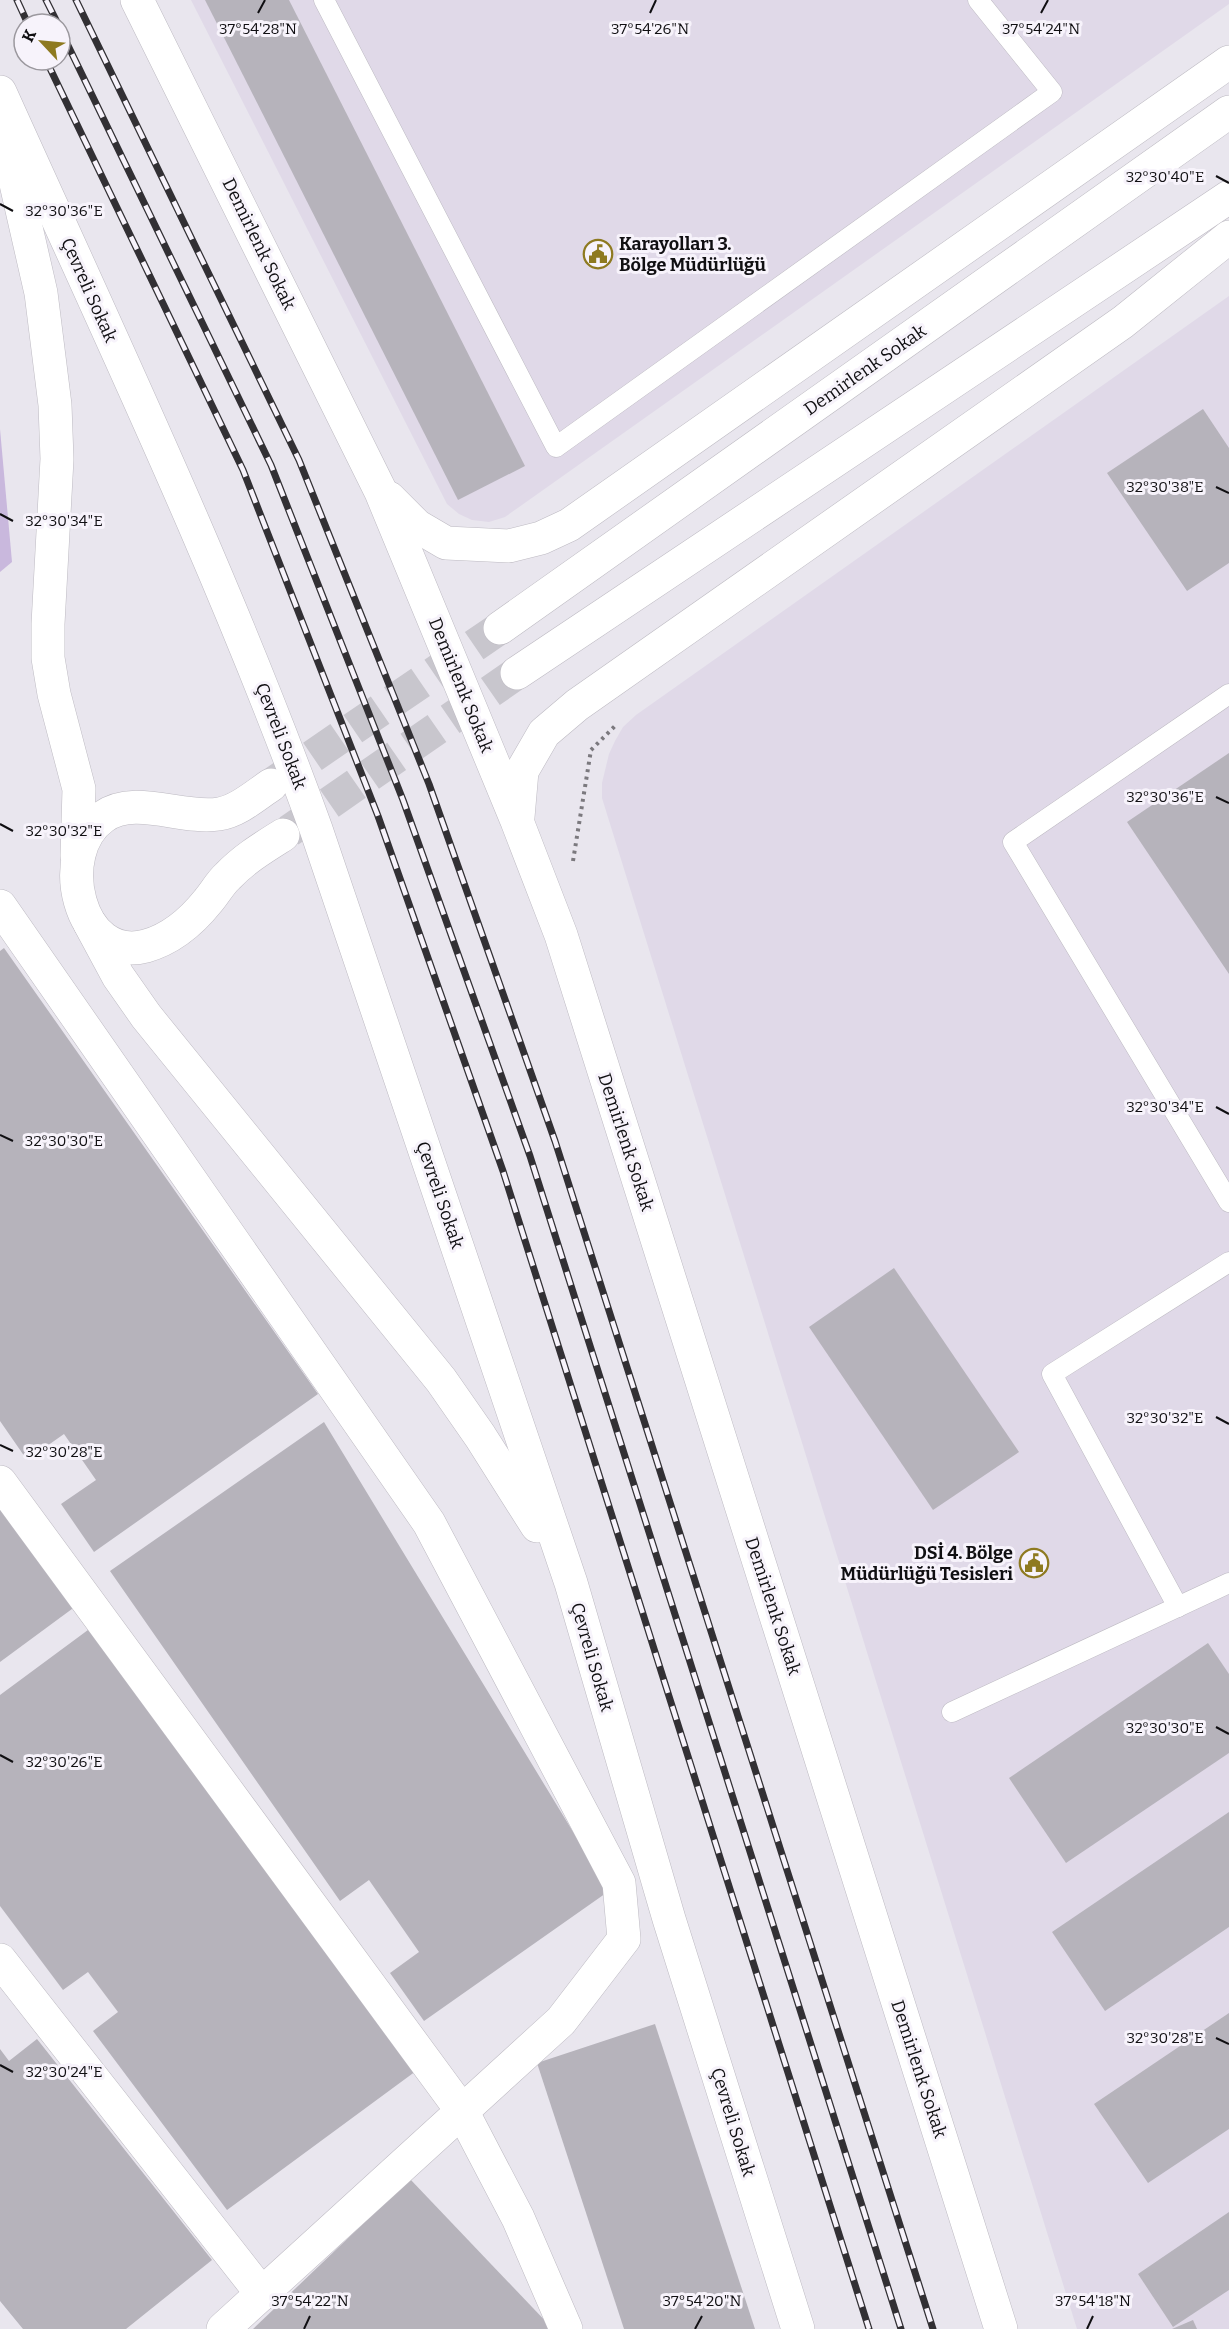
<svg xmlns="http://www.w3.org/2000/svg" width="1229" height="2329" viewBox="0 0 1229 2329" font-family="Bitter,serif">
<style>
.built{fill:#e0d9e8}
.green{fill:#c9b8dd}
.building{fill:#b6b3bb}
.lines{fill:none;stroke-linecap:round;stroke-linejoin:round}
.tertiary-tunnel{stroke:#c8c6cd;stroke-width:33;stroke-dasharray:33 16;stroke-linecap:butt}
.service-casing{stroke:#bdbac2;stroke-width:21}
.minor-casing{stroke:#bdbac2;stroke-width:34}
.tertiary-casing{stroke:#bdbac2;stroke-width:34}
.path{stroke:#7b797e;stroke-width:4;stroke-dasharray:3 4.5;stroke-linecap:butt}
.service{stroke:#fff;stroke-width:20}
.minor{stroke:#fff;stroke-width:33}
.tertiary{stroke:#fff;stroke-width:33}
.rail-casing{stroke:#323034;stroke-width:7}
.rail{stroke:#f7f3fb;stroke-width:4.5;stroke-dasharray:14;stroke-linecap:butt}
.ticks{fill:none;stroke:#100f12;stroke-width:2}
.labels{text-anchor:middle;stroke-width:6;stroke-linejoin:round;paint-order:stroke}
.street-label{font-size:18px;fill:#100f12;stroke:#f7f3fb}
.poi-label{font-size:18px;font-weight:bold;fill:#100f12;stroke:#f7f3fb;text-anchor:start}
.ticks-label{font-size:15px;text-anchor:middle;fill:#100f12;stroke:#f7f3fb;stroke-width:6;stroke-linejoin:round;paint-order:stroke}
</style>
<rect width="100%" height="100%" fill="#e9e6ee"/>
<!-- built -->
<g class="built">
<polygon points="191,0 1229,0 1229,4 505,517 489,522 472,520 459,514 447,504"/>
<polygon points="1229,296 1229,2329 1077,2329 602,798 602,783 609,754 615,741 623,727 636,715"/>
</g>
<!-- green -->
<polygon class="green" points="0,429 12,562 0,572"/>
<!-- building -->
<g class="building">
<polygon points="205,0 289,0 525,466 458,500"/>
<polygon points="1203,409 1229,448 1229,563 1187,591 1107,473"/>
<polygon points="1229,753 1229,974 1127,822"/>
<polygon points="4,948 318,1394 94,1552 61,1504 96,1480 64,1434 27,1460 0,1421 0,951"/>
<polygon points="894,1268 1019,1452 933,1510 809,1327"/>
<polygon points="324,1422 609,1891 424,2021 390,1973 419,1952 369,1880 340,1901 110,1571"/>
<polygon points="0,1501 76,1606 0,1662"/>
<polygon points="92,1627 416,2071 227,2210 93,2031 118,2012 88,1972 63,1990 0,1906 0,1695"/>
<polygon points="1208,1643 1229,1674 1229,1753 1066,1863 1009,1778"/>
<polygon points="1229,1812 1229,1927 1105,2011 1052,1932"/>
<polygon points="1229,2013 1229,2129 1148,2183 1094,2104"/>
<polygon points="655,2024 755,2329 624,2329 537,2063"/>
<polygon points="37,2039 212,2260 126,2329 23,2329 0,2301 0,2049 9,2061"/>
<polygon points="410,2179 553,2329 253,2329"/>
<polygon points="1229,2212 1229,2290 1173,2327 1138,2274"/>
<polygon points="1193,2320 1197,2329 1172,2329"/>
</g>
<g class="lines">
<!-- tertiary-tunnel -->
<g class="tertiary-tunnel">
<polyline points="272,784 500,628"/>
<polyline points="289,831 517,673"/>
</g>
<!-- service casing -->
<g class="service-casing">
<g id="service">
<polyline points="324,0 556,447 1052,92 978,0"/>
<polyline points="1229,694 1013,842 1229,1202"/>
<polyline points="1178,1607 1052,1374 1229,1262"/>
<polyline points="952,1712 1229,1583"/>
</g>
</g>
<!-- minor casing -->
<g class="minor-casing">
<g id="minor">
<polyline points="0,906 429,1523 619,1883 624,1939 561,2021 223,2329"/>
<polyline points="0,1482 462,2111 518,2218 566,2329"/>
<polyline points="0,1960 262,2294"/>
</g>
</g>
<!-- tertiary casing -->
<g class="tertiary-casing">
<g id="tertiary">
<polyline points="137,0 381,492 517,821 561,935 1001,2329"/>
<path d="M0,92C110,336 225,578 316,829L571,1583L669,1919L798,2329"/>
<polyline points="6,140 41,293 55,405 57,459 48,624 48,658 54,694 79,789 77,856"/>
<polyline points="389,498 417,526 446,543 509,546 541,538 569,525 1229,62"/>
<polyline points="500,628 1229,112"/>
<polyline points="517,673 1229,197"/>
<path d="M271,785C256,795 238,811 219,814C182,820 135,794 103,817C53,852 78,964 146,946C171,939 192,921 208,901C215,893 220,883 228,876C244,859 264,847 283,835"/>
<polyline points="518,817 522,771 544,733 577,705 1123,322 1229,237"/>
<polyline points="90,924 118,976 146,1016 441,1380 480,1436 537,1526"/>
</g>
</g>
<!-- path -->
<polyline class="path" points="573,861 591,750 617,724"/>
<!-- service -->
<use href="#service" class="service"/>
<!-- minor -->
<use href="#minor" class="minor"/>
<!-- tertiary -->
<use href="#tertiary" class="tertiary"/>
<!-- rail casing -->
<g class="rail-casing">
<g id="rail">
<polyline points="17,0 28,24"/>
<polyline points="46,0 58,24"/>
<polyline points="76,0 299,460 429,784 555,1141 933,2329"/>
<polyline points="60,29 271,465 403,800 530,1156 901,2329"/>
<polyline points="46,60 243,470 378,816 503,1171 869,2329"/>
</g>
</g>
<!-- rail -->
<use href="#rail" class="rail"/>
</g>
<!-- ticks -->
<path class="ticks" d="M258,13L265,0M650,13L656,0M1041,13L1048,0M1216,176L1229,183M0,204L13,211M1216,487L1229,493M0,514L13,521M1216,797L1229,803M0,824L13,831M1216,1107L1229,1114M0,1135L13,1141M1216,1417L1229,1424M0,1445L13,1451M1216,1727L1229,1734M0,1755L13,1762M1216,2038L1229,2044M0,2065L13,2072M304,2329L310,2316M695,2329L702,2316M1087,2329L1093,2316"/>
<!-- icons -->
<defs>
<g id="civic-ring" transform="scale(1.5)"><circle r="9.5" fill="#f7f3fb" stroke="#8e7a20" stroke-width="1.5"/><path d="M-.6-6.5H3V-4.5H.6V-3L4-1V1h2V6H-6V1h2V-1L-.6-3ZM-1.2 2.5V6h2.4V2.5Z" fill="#8e7a20"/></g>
</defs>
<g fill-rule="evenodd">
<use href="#civic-ring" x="598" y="254"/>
<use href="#civic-ring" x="1034" y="1563"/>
</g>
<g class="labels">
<!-- street labels -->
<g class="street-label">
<text transform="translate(259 244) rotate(64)" y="6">Demirlenk Sokak</text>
<text transform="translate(89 290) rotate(66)" y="6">Çevreli Sokak</text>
<text transform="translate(865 370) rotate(-35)" y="6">Demirlenk Sokak</text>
<text transform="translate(461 685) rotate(68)" y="6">Demirlenk Sokak</text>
<text transform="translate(281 736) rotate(69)" y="6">Çevreli Sokak</text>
<text transform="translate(626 1142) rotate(72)" y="6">Demirlenk Sokak</text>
<text transform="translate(440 1195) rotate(71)" y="6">Çevreli Sokak</text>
<text transform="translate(773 1606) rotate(72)" y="6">Demirlenk Sokak</text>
<text transform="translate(592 1657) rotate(74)" y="6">Çevreli Sokak</text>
<text transform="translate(919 2069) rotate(72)" y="6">Demirlenk Sokak</text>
<text transform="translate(733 2122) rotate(73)" y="6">Çevreli Sokak</text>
</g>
<!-- poi labels -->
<g class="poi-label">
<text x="619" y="250">Karayolları 3.<tspan x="619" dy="21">Bölge Müdürlüğü</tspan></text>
<text x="1013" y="1559" text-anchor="end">DSİ 4. Bölge<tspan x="1013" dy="21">Müdürlüğü Tesisleri</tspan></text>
</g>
</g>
<g class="ticks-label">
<text x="258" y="34">37°54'28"N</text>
<text x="650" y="34">37°54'26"N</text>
<text x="1041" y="34">37°54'24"N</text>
<text x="1165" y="182">32°30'40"E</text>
<text x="64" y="216">32°30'36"E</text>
<text x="1165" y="492">32°30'38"E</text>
<text x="64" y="526">32°30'34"E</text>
<text x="1165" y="802">32°30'36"E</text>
<text x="64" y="836">32°30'32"E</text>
<text x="1165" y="1112">32°30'34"E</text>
<text x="64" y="1146">32°30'30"E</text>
<text x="1165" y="1423">32°30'32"E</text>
<text x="64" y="1457">32°30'28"E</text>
<text x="1165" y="1733">32°30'30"E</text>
<text x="64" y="1767">32°30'26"E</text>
<text x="1165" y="2043">32°30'28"E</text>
<text x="64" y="2077">32°30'24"E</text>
<text x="310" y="2306">37°54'22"N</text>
<text x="702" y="2306">37°54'20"N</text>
<text x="1093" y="2306">37°54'18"N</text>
</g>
<!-- north arrow -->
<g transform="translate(42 42) rotate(296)"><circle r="28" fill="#f7f3fb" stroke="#9b989e" stroke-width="1.5"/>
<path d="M0-4.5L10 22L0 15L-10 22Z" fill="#8e7a20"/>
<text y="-9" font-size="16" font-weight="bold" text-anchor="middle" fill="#100f12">K</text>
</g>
</svg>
